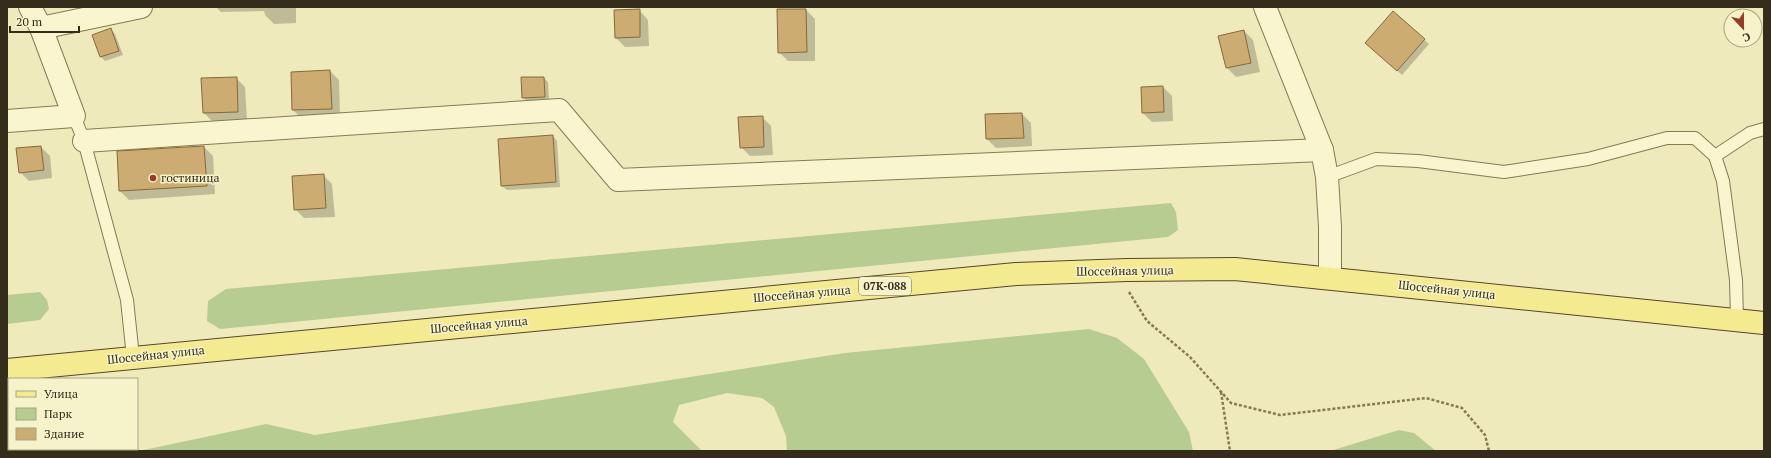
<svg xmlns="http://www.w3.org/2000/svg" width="1771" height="458" viewBox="0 0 1771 458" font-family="'PT Serif',serif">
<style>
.green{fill:#b7cc90}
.shadow{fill:#0003}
.building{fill:#cdac71;stroke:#85693b}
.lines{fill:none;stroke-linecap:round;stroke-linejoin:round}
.lane-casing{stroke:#867a55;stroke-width:14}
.street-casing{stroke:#867a55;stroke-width:24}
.primary-casing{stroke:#53462a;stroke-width:24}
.path{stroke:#867a55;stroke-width:2.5;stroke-dasharray:3 2;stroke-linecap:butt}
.lane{stroke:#f9f6cf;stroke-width:12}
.street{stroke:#f9f6cf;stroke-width:22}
.primary{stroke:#f4eb91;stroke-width:22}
.poi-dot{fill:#953d25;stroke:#f6f3cb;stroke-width:1.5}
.labels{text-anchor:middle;stroke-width:3;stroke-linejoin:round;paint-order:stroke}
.shield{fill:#f6f3cb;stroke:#6e6850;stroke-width:1}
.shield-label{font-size:11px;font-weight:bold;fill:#342d1b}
.poi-label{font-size:12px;fill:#342d1b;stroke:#f6f3cb;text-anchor:start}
.street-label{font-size:12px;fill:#342d1b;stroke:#f6f3cb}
</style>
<rect width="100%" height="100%" fill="#eeeabc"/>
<!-- green -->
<g class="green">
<polygon points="1171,203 1176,212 1178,230 1168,237 220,329 207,321 208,301 226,289"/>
<polygon points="40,292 47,300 49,309 40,320 7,324 7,295"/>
<polygon points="1089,329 1117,338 1144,359 1189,432 1193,451 787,451 786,436 774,407 762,398 727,393 679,405 673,422 702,451 139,451 266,424 315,435 845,353"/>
<polygon points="1399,430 1414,433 1436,451 1330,451"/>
</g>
<!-- shadow -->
<g class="shadow">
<polygon points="216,7 296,7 296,23 274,24 265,15 264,11 221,12"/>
<polygon points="639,10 648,20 649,46 625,47 616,38"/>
<polygon points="806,10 815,19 815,61 788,61 779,52"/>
<polygon points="1393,13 1429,44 1402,75 1371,48"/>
<polygon points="111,30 115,34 123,55 105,61 101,57 94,36"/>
<polygon points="1244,31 1253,40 1260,72 1236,77 1227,68 1220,37"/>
<polygon points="330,71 339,80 340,117 302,119 293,110"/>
<polygon points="236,78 245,87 247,121 213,122 204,113"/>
<polygon points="544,78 548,82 549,101 527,102 523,97"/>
<polygon points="1163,87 1172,96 1173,121 1152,122 1143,113"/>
<polygon points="1022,114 1031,123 1032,146 996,148 987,139 986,115"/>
<polygon points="762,117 771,126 773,155 750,156 741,147"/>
<polygon points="553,136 557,141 560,187 507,190 502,186"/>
<polygon points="41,147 50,156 52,178 29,181 20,172"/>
<polygon points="204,147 213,156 215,194 129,200 120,191"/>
<polygon points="323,175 332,184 335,217 304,218 295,209"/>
</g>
<!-- building -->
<g class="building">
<polygon points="640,9 640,37 615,38 614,10"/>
<polygon points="777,9 806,9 807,52 778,53"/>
<polygon points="1393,11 1425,39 1397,71 1365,43"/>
<polygon points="111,28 119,51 100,57 92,35"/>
<polygon points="1244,30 1251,63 1226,68 1218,36"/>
<polygon points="330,70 332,109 292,110 291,72"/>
<polygon points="237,77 238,112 203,113 201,78"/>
<polygon points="521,77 544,77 545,97 522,98"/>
<polygon points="1163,86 1164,112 1142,113 1141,87"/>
<polygon points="1022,113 1024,138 986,139 985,114"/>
<polygon points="763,116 764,147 740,148 738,117"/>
<polygon points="553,135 556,182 501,186 498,139"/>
<polygon points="41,146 44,170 19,173 16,148"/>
<polygon points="204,146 207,186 119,191 117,151"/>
<polygon points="324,174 326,208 294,210 292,176"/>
</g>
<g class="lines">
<!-- lane casing -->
<g class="lane-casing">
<g id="lane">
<polyline points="74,116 84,141 127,300 133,357"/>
<polyline points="1715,156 1750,133 1764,129"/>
<polyline points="1327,177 1376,159 1418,161 1504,172 1588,159 1667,138 1695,138 1715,156 1723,181 1736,280 1737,320"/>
</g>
</g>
<!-- street casing -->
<g class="street-casing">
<g id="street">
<polyline points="1265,7 1322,150 1327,177 1330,227 1330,278"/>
<polyline points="41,28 141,7"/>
<polyline points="7,121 74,116 41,28 30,7"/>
<polyline points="84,141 559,110 618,180 1322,150"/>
</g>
</g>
<!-- primary casing -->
<g class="primary-casing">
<polyline id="primary" points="7,370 1016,274 1127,270 1235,269 1764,323"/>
</g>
<!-- path -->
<g class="path">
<polyline points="1129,292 1147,321 1190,357 1231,403 1280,415 1426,398 1462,408 1485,435 1489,451"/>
<polyline points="1221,392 1230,451"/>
</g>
<!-- lane -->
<use href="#lane" class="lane"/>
<!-- street -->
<use href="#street" class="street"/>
<!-- primary -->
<use href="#primary" class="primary"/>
</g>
<!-- markers -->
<circle class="poi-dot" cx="153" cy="178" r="4"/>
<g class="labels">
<!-- shield labels -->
<rect class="shield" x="859" y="277" width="52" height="18" rx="3"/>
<g class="shield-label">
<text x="885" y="290">07К-088</text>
</g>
<!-- poi labels -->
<g class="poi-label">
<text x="161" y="182">гостиница</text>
</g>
<!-- street labels -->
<g class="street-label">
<text transform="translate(1125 271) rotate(-1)" y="4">Шоссейная улица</text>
<text transform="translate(1447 290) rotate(6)" y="4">Шоссейная улица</text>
<text transform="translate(802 294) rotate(-5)" y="4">Шоссейная улица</text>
<text transform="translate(479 325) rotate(-5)" y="4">Шоссейная улица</text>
<text transform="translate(156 355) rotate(-6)" y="4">Шоссейная улица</text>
</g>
</g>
<!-- border -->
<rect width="1771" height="458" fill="none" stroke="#342d1b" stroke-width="16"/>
<!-- legend -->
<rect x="8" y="378" width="130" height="72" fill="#f6f3cb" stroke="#a8a485"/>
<rect x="16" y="391" width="20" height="6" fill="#f4eb91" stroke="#a8a485"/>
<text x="44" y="398" font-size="12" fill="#342d1b">Улица</text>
<rect x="16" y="408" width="20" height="12" fill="#b7cc90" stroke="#a8a485"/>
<text x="44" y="418" font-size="12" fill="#342d1b">Парк</text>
<rect x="16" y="428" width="20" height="12" fill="#cdac71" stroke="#a8a485"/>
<text x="44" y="438" font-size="12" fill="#342d1b">Здание</text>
<!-- north arrow -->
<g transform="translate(1743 28) rotate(158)"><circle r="19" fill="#f6f3cb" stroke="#a8a485"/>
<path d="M0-3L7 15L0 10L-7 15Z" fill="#953d25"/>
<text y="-6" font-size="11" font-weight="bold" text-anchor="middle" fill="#342d1b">С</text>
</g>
<!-- scale -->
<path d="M10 26v6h69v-6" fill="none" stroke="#342d1b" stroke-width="2"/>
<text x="16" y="26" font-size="12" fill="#342d1b" stroke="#f6f3cb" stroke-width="3" paint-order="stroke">20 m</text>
</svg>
